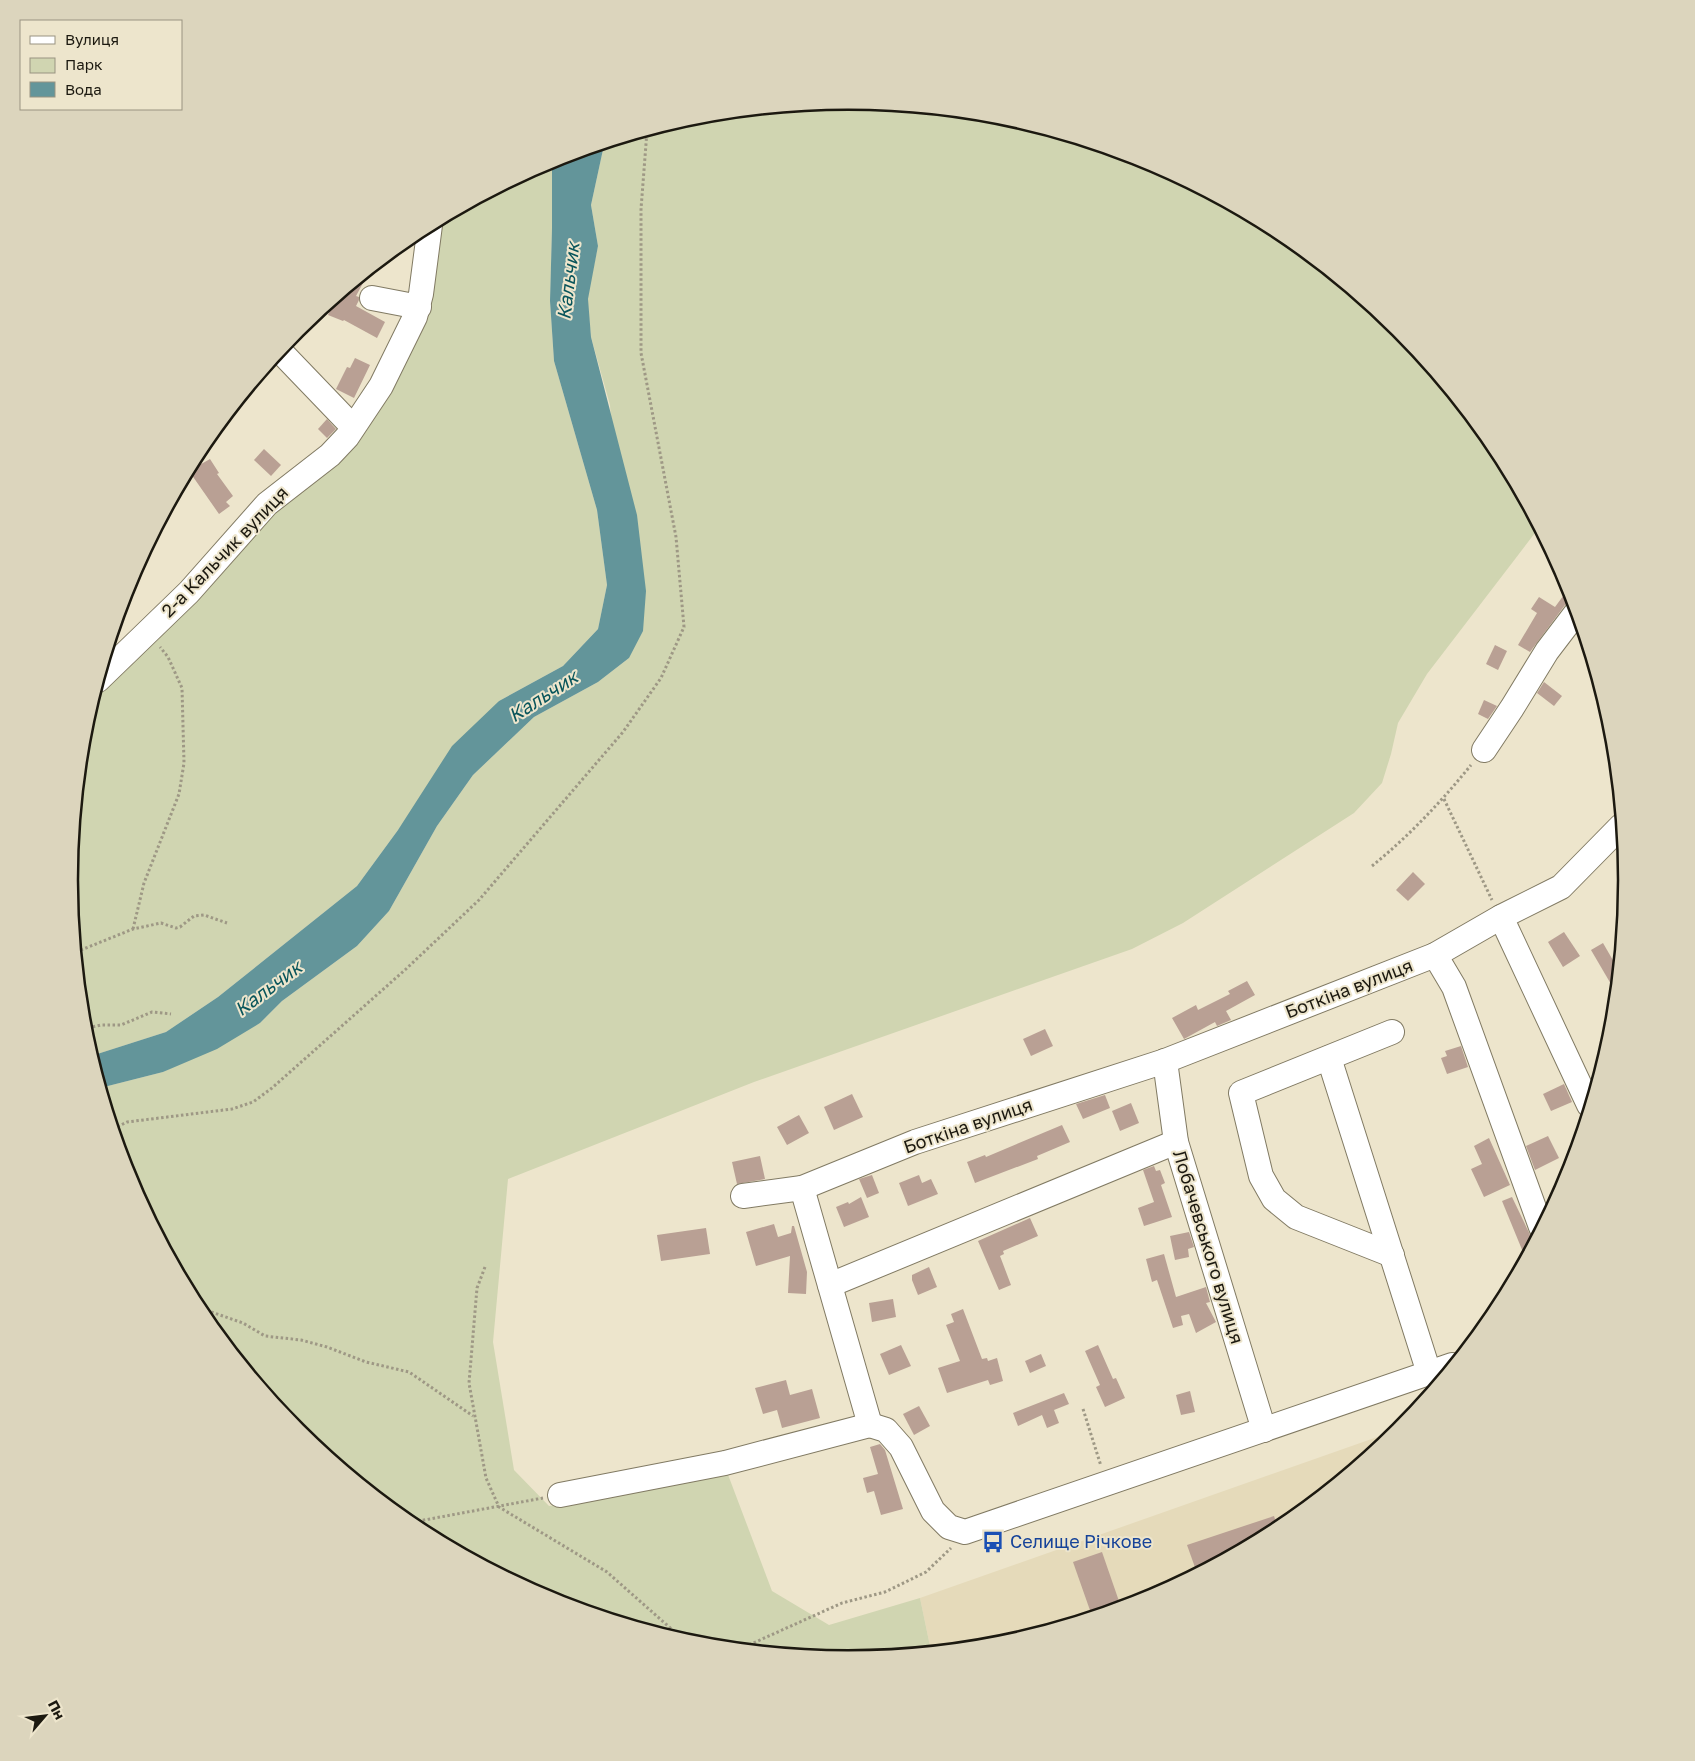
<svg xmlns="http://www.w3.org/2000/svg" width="1695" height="1761" viewBox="0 0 1695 1761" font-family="'Golos Text',sans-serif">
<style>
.built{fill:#e5daba}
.green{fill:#d0d5b1}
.water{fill:#63959a}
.building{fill:#b9a094}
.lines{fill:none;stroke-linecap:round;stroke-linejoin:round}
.minor-casing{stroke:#817a63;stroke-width:26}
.path{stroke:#9e9885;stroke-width:3;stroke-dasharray:2.5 2.5;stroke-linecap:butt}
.minor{stroke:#fff;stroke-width:24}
.labels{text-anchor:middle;stroke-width:4;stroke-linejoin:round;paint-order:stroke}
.street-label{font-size:18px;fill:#1c1910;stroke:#ede5cc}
.transit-label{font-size:18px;fill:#164399;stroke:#ede5cc;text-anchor:start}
.water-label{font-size:19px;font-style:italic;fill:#09555b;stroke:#ede5cc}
.rim{fill:none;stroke:#1c1910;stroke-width:2.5}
</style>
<rect width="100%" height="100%" fill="#ede5cc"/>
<!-- built -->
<polygon class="built" points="1400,1429 1280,1528 1145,1600 999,1644 931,1651 920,1598"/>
<!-- green -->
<g class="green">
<polygon points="848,102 1000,117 1146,161 1280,233 1398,330 1495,448 1538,529 1427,674 1398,723 1391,754 1382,783 1354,813 1183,923 1132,949 754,1082 508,1179 493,1342 514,1470 549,1506 727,1472 772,1591 829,1625 920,1598 931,1651 847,1659 695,1644 549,1600 415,1528 297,1431 200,1313 128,1178 100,1088 163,1072 260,1023 282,1001 357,946 389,911 437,826 473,775 534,717 598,682 629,658 610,405 591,337 587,299 598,246 591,205 604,145 696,117"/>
<polygon points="554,160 552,167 552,228 550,301 554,361 597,510 607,585 598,629 563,666 499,701 398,830 357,886 218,997 166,1032 91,1056 84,1032 69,881 84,728 95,693 118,672 260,522 362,435 435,222"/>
</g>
<!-- water -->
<polygon class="water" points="604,145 591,205 598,246 588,299 591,337 637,515 646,591 643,631 629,658 598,682 534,717 473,775 437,826 389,911 357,946 282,1001 260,1023 217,1049 163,1072 100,1088 91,1056 166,1032 218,997 357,886 398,830 452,746 499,701 563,666 598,629 607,585 597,510 554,361 550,301 552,228 552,166 554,160"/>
<!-- building -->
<g class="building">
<polygon points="370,270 356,296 359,297 359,300 356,306 385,322 377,338 344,320 343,321 328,315 336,298"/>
<polygon points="355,358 370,365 354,398 336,389 347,367 350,368"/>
<polygon points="327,419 336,429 327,438 318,429"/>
<polygon points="264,449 281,465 271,476 254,460"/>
<polygon points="210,459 219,473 217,474 233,496 226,502 230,506 219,514 189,471"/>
<polygon points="1569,588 1572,600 1565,605 1530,652 1518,645 1537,613 1531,609 1539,597 1555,607"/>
<polygon points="1495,645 1507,651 1498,670 1486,664"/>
<polygon points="1544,682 1562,696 1554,706 1537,693"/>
<polygon points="1484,700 1497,706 1488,719 1478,714"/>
<polygon points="1413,872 1425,884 1408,901 1396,890"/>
<polygon points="1564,932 1580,956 1563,967 1548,942"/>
<polygon points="1603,943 1618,969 1615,991 1591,950"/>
<polygon points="1247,981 1255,995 1226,1011 1231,1020 1217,1026 1215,1022 1184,1039 1172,1018 1196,1005 1198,1010 1230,994 1228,991"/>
<polygon points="1045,1029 1053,1046 1031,1056 1023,1039"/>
<polygon points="1461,1046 1468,1067 1447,1074 1441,1058 1447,1056 1445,1051"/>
<polygon points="1564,1084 1572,1102 1551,1111 1543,1094"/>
<polygon points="852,1094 863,1117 834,1130 824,1107"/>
<polygon points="1105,1095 1110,1108 1083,1119 1076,1104"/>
<polygon points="1131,1103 1139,1123 1120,1131 1112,1111"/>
<polygon points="799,1115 809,1133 787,1145 777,1127"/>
<polygon points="1062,1125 1070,1142 1037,1156 1038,1159 975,1183 967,1162 985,1155 986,1157"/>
<polygon points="1548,1136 1559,1158 1535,1170 1526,1146"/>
<polygon points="1489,1138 1510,1185 1484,1197 1471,1169 1482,1164 1474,1146"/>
<polygon points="760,1156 765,1179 737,1184 732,1162"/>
<polygon points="1154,1166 1156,1171 1160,1170 1165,1183 1161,1185 1172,1217 1144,1226 1138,1208 1154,1202 1143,1170"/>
<polygon points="872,1175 879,1193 867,1198 859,1179"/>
<polygon points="919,1175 922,1183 931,1179 938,1194 908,1206 899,1183"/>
<polygon points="861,1197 869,1217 844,1227 836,1207 848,1202 849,1204"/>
<polygon points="1512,1197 1533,1241 1525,1257 1502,1201"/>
<polygon points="1030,1218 1038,1236 1003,1251 1004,1254 1000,1256 1011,1285 999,1290 978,1241"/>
<polygon points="774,1224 778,1237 791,1233 792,1226 794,1226 807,1272 806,1294 788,1293 790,1256 756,1266 746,1232"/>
<polygon points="706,1228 710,1254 661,1261 657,1235"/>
<polygon points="1189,1232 1194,1247 1188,1249 1189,1257 1175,1260 1170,1236"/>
<polygon points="1164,1254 1176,1297 1206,1287 1210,1302 1206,1303 1216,1322 1196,1333 1189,1314 1181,1316 1183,1325 1173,1328 1157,1280 1152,1282 1146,1259"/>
<polygon points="929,1267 937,1287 918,1295 912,1280 912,1275"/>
<polygon points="893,1299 896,1317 872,1322 869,1303"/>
<polygon points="963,1309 982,1359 987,1358 988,1361 997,1358 1003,1381 990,1385 988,1380 947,1393 938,1368 960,1361 946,1325 954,1322 951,1314"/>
<polygon points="901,1345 911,1366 889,1375 880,1354"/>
<polygon points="1098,1345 1113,1379 1116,1378 1125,1398 1105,1407 1096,1387 1100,1385 1085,1351"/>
<polygon points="1041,1354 1046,1366 1030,1373 1025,1361"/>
<polygon points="786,1380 790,1395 812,1389 820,1418 782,1428 777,1410 763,1414 755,1388"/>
<polygon points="1190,1391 1195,1412 1181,1415 1176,1395"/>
<polygon points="1064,1393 1069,1404 1054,1410 1059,1423 1047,1428 1042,1415 1018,1426 1013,1413"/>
<polygon points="919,1406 930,1426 914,1435 903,1414"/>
<polygon points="880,1444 885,1450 903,1509 881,1515 874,1491 867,1493 863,1478 878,1474 870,1447"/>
<polygon points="1274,1516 1278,1529 1197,1573 1187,1545"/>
<polygon points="1102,1552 1121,1607 1092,1616 1073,1562"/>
</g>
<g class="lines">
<!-- minor casing -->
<g class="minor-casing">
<g id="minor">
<polyline points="372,298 419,307"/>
<polyline points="280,351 353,427"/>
<polyline points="98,680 189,592 267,504 330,455 347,437 381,386 415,317 421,294 430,225"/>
<polyline points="1484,750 1512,708 1547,651 1576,613"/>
<polyline points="1501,917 1589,1105"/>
<polyline points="1435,955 1454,987 1541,1227"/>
<polyline points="1329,1058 1429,1373"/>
<polyline points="1165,1061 1176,1142 1264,1430"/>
<polyline points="802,1188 870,1425"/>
<polyline points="743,1196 802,1188 915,1142 1165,1061 1435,955 1501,917 1561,887 1621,826"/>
<polyline points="1392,1255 1296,1217 1274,1199 1261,1176 1241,1093 1392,1032"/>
<polyline points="830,1285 1176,1142"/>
<polyline points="870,1425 886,1430 901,1447 933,1511 949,1527 965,1532 1452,1365"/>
<polyline points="560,1495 725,1463 870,1425"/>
</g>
</g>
<!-- path -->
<g class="path">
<polyline points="1444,799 1492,900"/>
<path d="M1372,866C1409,836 1441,802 1471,765"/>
<polyline points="133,929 144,883 179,794 184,763 182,688 168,657 160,647"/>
<polyline points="76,952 133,929 161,923 176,928 180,927 194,916 204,915 227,923"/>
<polyline points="83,1029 101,1025 121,1025 152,1012 171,1014"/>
<polyline points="113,1129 127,1122 232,1109 253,1102 272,1088 406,969 479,900 623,732 661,678 684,627 676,537 641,353 641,209 647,131"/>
<polyline points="485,1267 477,1288 469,1383 486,1478 499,1507 607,1572 685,1641"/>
<polyline points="197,1307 243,1323 265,1336 301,1340 327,1347 366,1362 409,1372 473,1416"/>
<polyline points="1083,1409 1101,1466"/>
<polyline points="408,1523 543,1498"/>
<polyline points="740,1649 842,1603 885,1592 926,1572 951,1548"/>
</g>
<!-- minor -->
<use href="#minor" class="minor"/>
</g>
<!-- icons -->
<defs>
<g id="bus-bare" transform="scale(1.725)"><path d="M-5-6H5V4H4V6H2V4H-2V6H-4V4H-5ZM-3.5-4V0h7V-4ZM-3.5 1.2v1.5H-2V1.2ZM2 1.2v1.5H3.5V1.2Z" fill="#1a4fb4" stroke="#ede5cc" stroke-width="2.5" paint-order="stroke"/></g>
</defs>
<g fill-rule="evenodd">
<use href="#bus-bare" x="993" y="1542"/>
</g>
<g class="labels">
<!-- street labels -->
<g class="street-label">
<text transform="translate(225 552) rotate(-46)" y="6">2-а Кальчик вулиця</text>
<text transform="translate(1349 989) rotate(-21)" y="6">Боткіна вулиця</text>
<text transform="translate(968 1126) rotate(-19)" y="6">Боткіна вулиця</text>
<text transform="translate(1208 1247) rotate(73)" y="6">Лобачевського вулиця</text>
</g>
<!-- transit labels -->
<g class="transit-label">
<text x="1010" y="1548">Селище Річкове</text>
</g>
<!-- water labels -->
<g class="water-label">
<text transform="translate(568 281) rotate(-83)" y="7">Кальчик</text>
<text transform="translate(543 696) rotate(-33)" y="7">Кальчик</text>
<text transform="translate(268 988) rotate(-37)" y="7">Кальчик</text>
</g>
</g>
<!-- crop -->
<path d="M0 0H1695V1761H0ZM78 880a770 770 0 1 1 1540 0a770 770 0 1 1-1540 0Z" fill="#dcd5bd" fill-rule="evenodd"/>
<path class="rim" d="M78 880a770 770 0 1 1 1540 0a770 770 0 1 1-1540 0Z"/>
<!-- legend -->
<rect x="20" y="20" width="162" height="90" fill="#ede5cc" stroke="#999381"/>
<rect x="30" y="36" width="25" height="8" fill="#ffffff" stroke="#999381"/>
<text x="65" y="45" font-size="15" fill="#1c1910">Вулиця</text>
<rect x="30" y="58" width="25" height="15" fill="#d0d5b1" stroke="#999381"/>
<text x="65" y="70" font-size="15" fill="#1c1910">Парк</text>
<rect x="30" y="82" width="25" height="15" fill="#63959a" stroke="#999381"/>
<text x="65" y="95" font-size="15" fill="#1c1910">Вода</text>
<!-- north arrow -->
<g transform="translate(45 1716) rotate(62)" stroke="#ede5cc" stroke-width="4" paint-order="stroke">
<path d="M0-4L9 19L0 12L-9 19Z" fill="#1c1910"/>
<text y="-8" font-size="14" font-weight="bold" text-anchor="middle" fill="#1c1910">Пн</text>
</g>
</svg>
